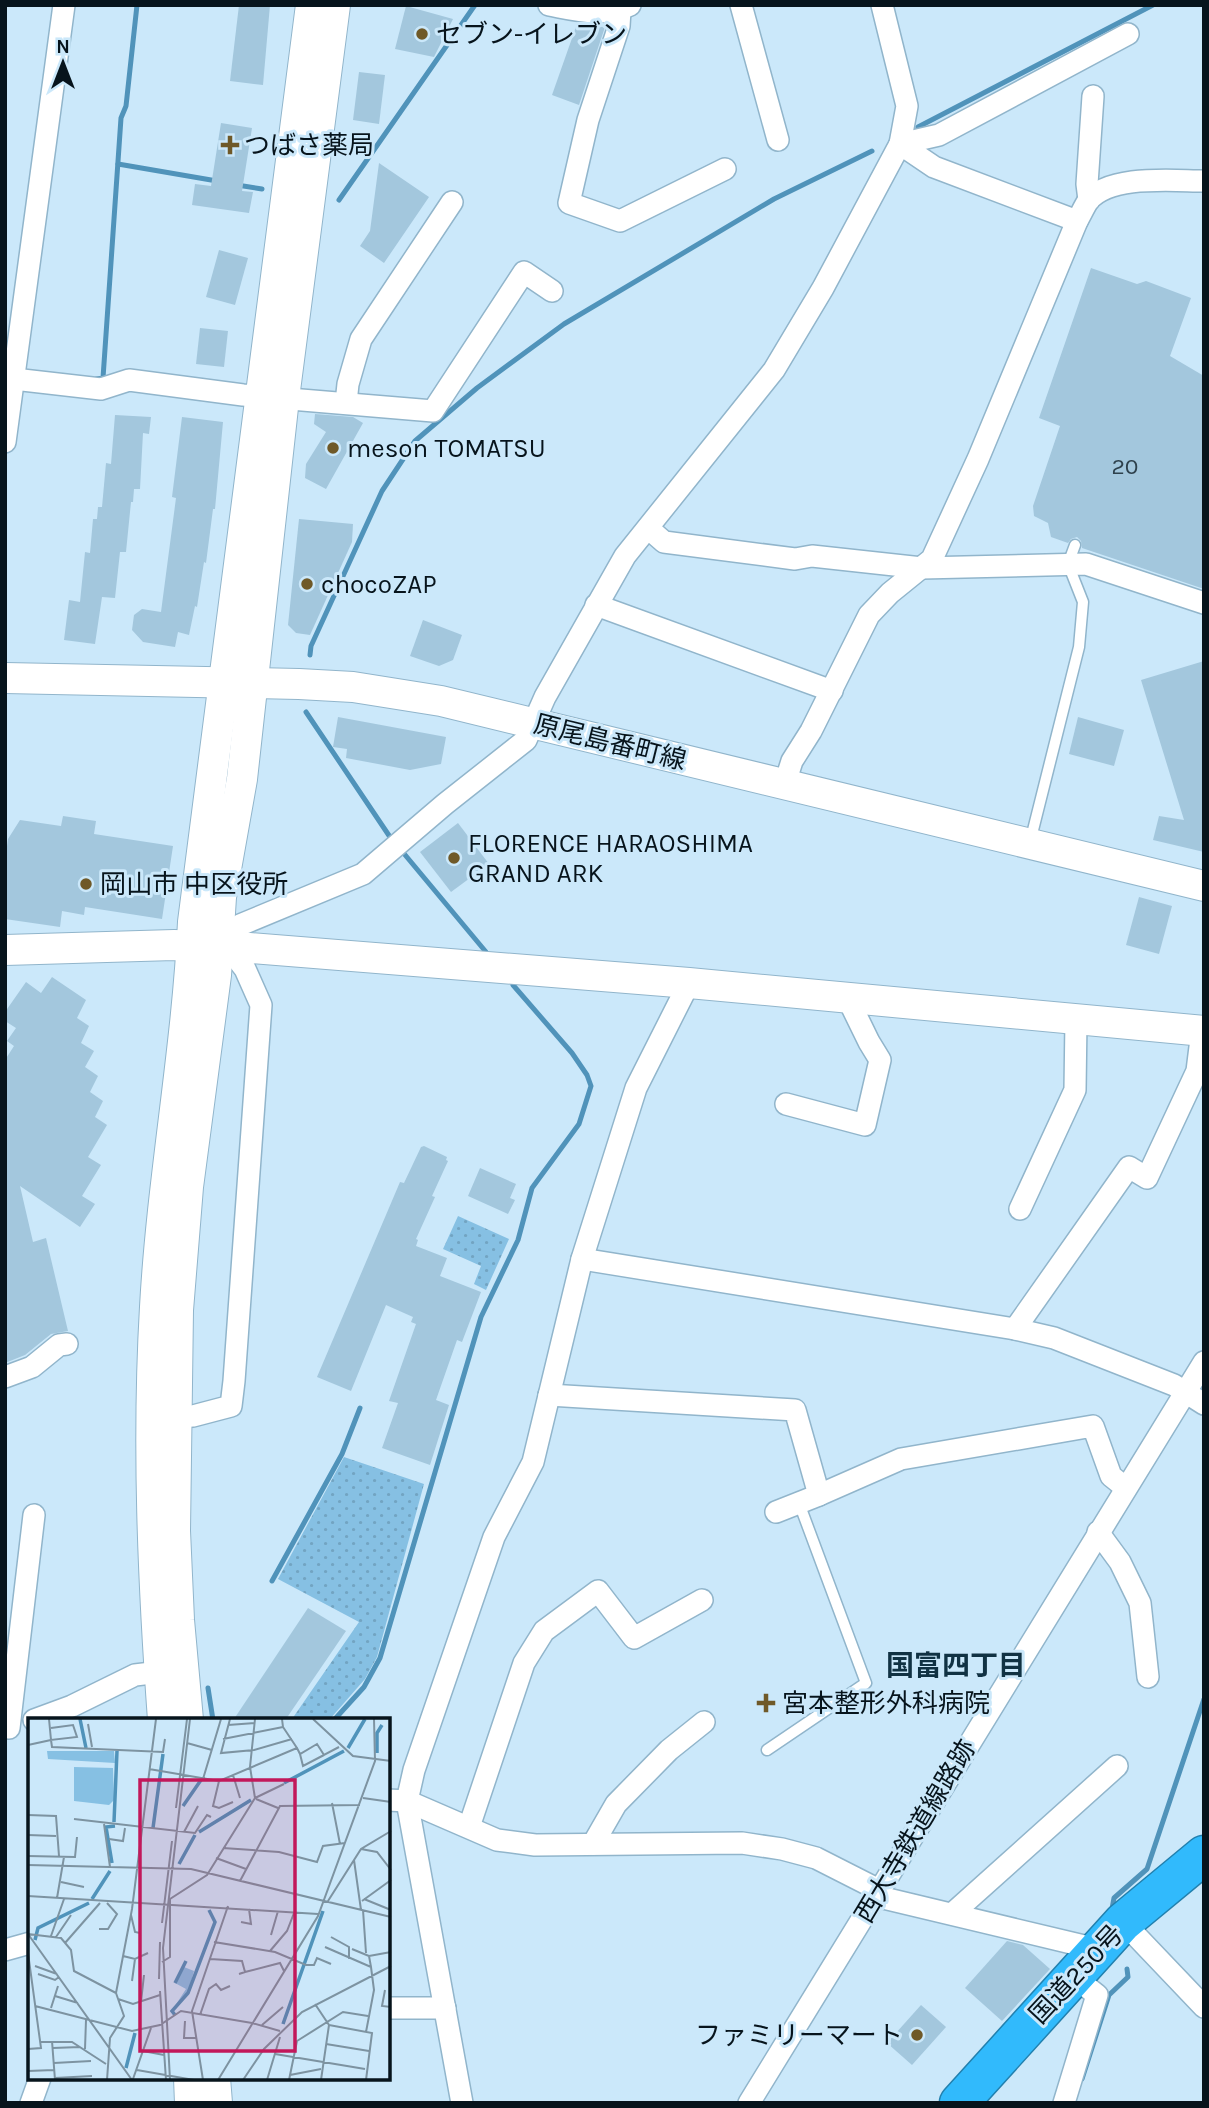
<svg xmlns="http://www.w3.org/2000/svg" width="1209" height="2108" viewBox="0 0 1209 2108" font-family="Karla,'Noto Sans JP',sans-serif">
<style>
.park{fill:url(#park-dots)}
.lines{fill:none;stroke-linecap:round;stroke-linejoin:round}
.stream{stroke:#5093ba;stroke-width:5}
.building{fill:#a3c7dd}
.lane-casing{stroke:#91b5cb;stroke-width:13}
.street-casing{stroke:#91b5cb;stroke-width:24}
.secondary-casing{stroke:#91b5cb;stroke-width:32}
.highway-casing{stroke:#2280ae;stroke-width:41}
.lane{stroke:#fff;stroke-width:10}
.street{stroke:#fff;stroke-width:21}
.secondary{stroke:#fff;stroke-width:30}
.highway{stroke:#31bafc;stroke-width:38}
.poi-dot{fill:#6f5928;stroke:#cbe8fa;stroke-width:2.5}
.labels{text-anchor:middle;stroke-width:6;stroke-linejoin:round;paint-order:stroke}
.number-label{font-size:23px;fill:#2e414c}
.poi-label{font-size:26px;fill:#07141c;stroke:#cbe8fa;text-anchor:start}
.street-label{font-size:26px;fill:#07141c;stroke:#cbe8fa}
.neighbourhood-label{font-size:28px;font-weight:bold;fill:#113243;stroke:#cbe8fa}
.inset-river{fill:none;stroke:#5093ba;stroke-width:3.5}
.inset-road{fill:none;stroke:#7d93a1;stroke-width:2}
.view{fill:#c2185b;fill-opacity:0.15;stroke:#c2185b;stroke-width:3.5}
.inset-edge{fill:none;stroke:#07141c;stroke-width:3.5}
</style>
<defs>
<pattern id="park-dots" width="8" height="8" patternUnits="userSpaceOnUse" patternTransform="scale(1.75)"><rect width="8" height="8" fill="#86c0e3"/><path d="M2 2h.1M6 6h.1" fill="none" stroke="#72a4c2" stroke-width="1.8" stroke-linecap="round"/></pattern>
</defs>
<rect width="100%" height="100%" fill="#cbe8fa"/>
<!-- park -->
<g class="park">
<polygon points="458,1216 509,1239 486,1290 474,1284 481,1266 443,1249"/>
<polygon points="344,1457 424,1484 377,1657 365,1679 330,1719 292,1719 359,1622 278,1579"/>
</g>
<g class="lines">
<!-- stream -->
<g class="stream">
<polyline points="918,127 1153,5"/>
<polyline points="118,164 217,181"/>
<polyline points="237,185 262,189"/>
<polyline points="339,200 475,5"/>
<polyline points="96,379 103,378 121,118 126,106 137,5"/>
<polyline points="310,655 311,646 382,491 415,441 477,388 564,324 774,199 872,151"/>
<polyline points="306,712 390,837"/>
<polyline points="401,850 486,952"/>
<polyline points="272,1581 342,1454 360,1408"/>
<polyline points="208,1688 213,1720"/>
<polyline points="334,1720 364,1687 380,1658 481,1317 518,1240 532,1188 579,1124 591,1086 587,1075 572,1053 513,985"/>
<polyline points="1112,1909 1114,1898 1147,1869 1204,1699"/>
<polyline points="1082,2079 1109,1995 1128,1977 1127,1969"/>
</g>
</g>
<!-- building -->
<g class="building">
<polygon points="239,5 270,5 263,85 230,81"/>
<polygon points="406,6 453,19 434,57 395,49"/>
<polygon points="577,24 605,27 579,105 552,95"/>
<polygon points="359,72 385,75 379,124 353,120"/>
<polygon points="221,123 252,128 242,191 253,192 249,213 192,205 195,184 211,186"/>
<polygon points="379,163 429,197 384,263 360,246 370,231"/>
<polygon points="219,250 248,258 235,305 206,297"/>
<polygon points="1091,268 1137,284 1146,281 1191,298 1170,356 1204,376 1204,589 1082,548 1081,541 1077,537 1071,539 1068,543 1051,537 1048,523 1034,516 1033,506 1060,426 1039,418"/>
<polygon points="200,328 228,331 224,367 196,364"/>
<polygon points="315,414 353,417 363,423 326,489 305,478 306,464 326,432 314,424"/>
<polygon points="115,415 151,417 149,434 143,433 140,489 134,489 133,502 131,502 126,552 120,552 115,598 102,597 95,644 64,640 69,600 80,602 85,552 90,553 93,519 97,519 98,507 102,507 106,463 111,464"/>
<polygon points="182,417 223,422 215,509 213,509 206,563 204,562 197,607 195,606 189,635 178,632 175,647 143,642 132,630 134,615 142,609 161,612 176,498 172,497"/>
<polygon points="299,519 353,524 352,542 310,635 296,633 288,625"/>
<polygon points="423,620 462,635 453,660 439,666 410,656"/>
<polygon points="1204,661 1204,852 1153,840 1159,816 1184,820 1141,680"/>
<polygon points="338,717 446,737 441,764 410,770 346,758 347,749 333,747"/>
<polygon points="1078,717 1124,730 1114,766 1069,754"/>
<polygon points="63,816 96,821 94,834 173,846 162,919 85,907 84,915 62,911 60,927 5,919 5,860 8,839 20,820 61,826"/>
<polygon points="458,823 489,864 451,892 420,852"/>
<polygon points="1139,897 1172,906 1159,954 1126,945"/>
<polygon points="52,977 86,1000 77,1018 89,1026 81,1043 94,1051 85,1067 98,1076 90,1092 103,1101 95,1117 107,1125 88,1157 101,1165 82,1196 95,1204 80,1227 20,1186 33,1242 46,1238 68,1331 51,1334 25,1355 5,1363 5,1060 14,1046 7,1041 16,1028 5,1021 5,1012 26,982 41,993"/>
<polygon points="424,1146 447,1157 446,1160 448,1161 432,1196 435,1197 416,1239 418,1240 416,1246 447,1258 440,1276 481,1292 462,1342 457,1340 436,1400 449,1405 430,1465 382,1448 398,1403 389,1401 416,1324 411,1322 413,1317 386,1305 351,1391 317,1377 400,1182 404,1183 421,1147"/>
<polygon points="480,1168 516,1184 510,1198 515,1200 508,1214 468,1196"/>
<polygon points="308,1608 346,1631 286,1719 234,1719"/>
<polygon points="1007,1941 1023,1945 1050,1969 1002,2021 965,1988"/>
<polygon points="921,2005 946,2027 912,2065 887,2043"/>
</g>
<g class="lines">
<!-- lane casing -->
<g class="lane-casing">
<g id="lane">
<polyline points="1030,842 1079,647 1083,602 1068,564 1075,545"/>
<polyline points="767,1750 866,1683 799,1503"/>
</g>
</g>
<!-- street casing -->
<g class="street-casing">
<g id="street">
<path d="M549,5C576,10 604,18 630,5"/>
<polyline points="741,5 778,140"/>
<polyline points="620,10 619,26 588,120 569,203 620,221 725,169"/>
<polyline points="900,144 939,135 1128,34"/>
<polyline points="900,144 934,167 1077,221"/>
<polyline points="1089,200 1087,184 1093,96"/>
<polyline points="5,378 101,389 129,380 243,395 433,411 524,272 552,291"/>
<polyline points="346,403 348,384 361,339 452,202"/>
<polyline points="5,442 64,5"/>
<polyline points="648,528 664,542 795,559 812,556 922,568 1086,564 1204,603"/>
<polyline points="596,605 832,691"/>
<path d="M784,786L792,761L811,731L869,615L890,593L932,559L978,459L1077,221C1081,214 1084,207 1088,201C1110,174 1173,181 1204,181"/>
<polyline points="786,1104 865,1125 880,1060 869,1042 848,999"/>
<polyline points="1020,1209 1075,1090 1076,1020"/>
<polyline points="582,1259 1015,1329 1054,1338 1174,1385 1204,1404"/>
<polyline points="1015,1329 1129,1167 1147,1178 1197,1071 1202,1031"/>
<polyline points="5,1377 32,1367 59,1345 67,1344"/>
<polyline points="549,1395 795,1410 819,1495 776,1512"/>
<polyline points="177,1417 193,1416 231,1406 234,1381 261,1005 245,969 228,947 240,925 363,874 445,804 526,740 545,697 625,556 774,370 823,288 900,144 907,106 882,5"/>
<polyline points="819,1495 901,1459 1093,1426 1111,1476 1126,1488"/>
<polyline points="1098,1532 1120,1562 1140,1603 1148,1677"/>
<polyline points="34,1720 72,1706 135,1675 160,1672"/>
<polyline points="9,1728 34,1515"/>
<polyline points="388,1800 407,1801 497,1840 535,1845 742,1843 782,1849 816,1858 879,1890"/>
<polyline points="469,1827 524,1663 544,1631 598,1591 634,1638 702,1600"/>
<polyline points="593,1844 616,1804 669,1750 704,1722"/>
<polyline points="875,1896 1084,1946 1094,1952"/>
<polyline points="952,1914 1117,1766"/>
<polyline points="1123,1922 1204,2007"/>
<polyline points="5,1950 30,1943"/>
<polyline points="388,2008 445,2008"/>
<polyline points="31,2103 40,2078"/>
<polyline points="462,2103 407,1801 414,1770 494,1537 533,1462 582,1259 636,1088 689,983"/>
<polyline points="749,2103 1204,1362"/>
<polyline points="1064,2103 1097,1995 1073,1976"/>
</g>
</g>
<!-- secondary casing -->
<g class="secondary-casing">
<g id="secondary">
<polyline points="5,678 299,684 353,687 441,701 1204,886"/>
<polyline points="5,950 174,945 238,947 689,983 1204,1031"/>
<path d="M163,1720C153,1582 147,1444 155,1307C162,1178 187,1051 193,922L311,5"/>
<polyline points="188,1720 179,1620 175,1531 178,1310 188,1187 216,975 221,897 242,779 284,398 335,5"/>
<polyline points="189,2078 190,2103"/>
<polyline points="215,2078 217,2103"/>
</g>
</g>
<!-- highway casing -->
<g class="highway-casing">
<polyline id="highway" points="959,2103 1123,1922 1204,1855"/>
</g>
<!-- lane -->
<use href="#lane" class="lane"/>
<!-- street -->
<use href="#street" class="street"/>
<!-- secondary -->
<use href="#secondary" class="secondary"/>
<!-- highway -->
<use href="#highway" class="highway"/>
</g>
<!-- markers -->
<g class="poi-dot">
<circle cx="422" cy="34" r="7"/>
<path d="M226.5 134.5h7v7h7v7h-7v7h-7v-7h-7v-7h7z"/>
<circle cx="333" cy="448" r="7"/>
<circle cx="307" cy="584" r="7"/>
<circle cx="454" cy="858" r="7"/>
<circle cx="86" cy="884" r="7"/>
<path d="M762.5 1692.5h7v7h7v7h-7v7h-7v-7h-7v-7h7z"/>
<circle cx="917" cy="2035" r="7"/>
</g>
<g class="labels">
<!-- number labels -->
<g class="number-label">
<text x="1125" y="474">20</text>
</g>
<!-- poi labels -->
<g class="poi-label">
<text x="436" y="43">セブン-イレブン</text>
<text x="244" y="154">つばさ薬局</text>
<text x="347" y="457">meson TOMATSU</text>
<text x="321" y="593">chocoZAP</text>
<text x="468" y="852">FLORENCE HARAOSHIMA<tspan x="468" dy="30">GRAND ARK</tspan></text>
<text x="100" y="893">岡山市 中区役所</text>
<text x="782" y="1712">宮本整形外科病院</text>
<text x="903" y="2044" text-anchor="end">ファミリーマート</text>
</g>
<!-- street labels -->
<g class="street-label">
<text transform="translate(610 742) rotate(14)" y="9">原尾島番町線</text>
<text transform="translate(915 1831) rotate(-59)" y="9">西大寺鉄道線路跡</text>
<text transform="translate(1076 1974) rotate(-47)" y="9">国道250号</text>
</g>
<!-- neighbourhood labels -->
<g class="neighbourhood-label">
<text x="956" y="1675">国富四丁目</text>
</g>
</g>
<!-- overview -->
<g transform="translate(28 1718)">
<rect width="362" height="362" fill="#cbe8fa"/>
<path d="M19,33H86L87,45L20,41ZM46,49L85,50L86,82L81,87L46,83Z" fill="#86c0e3"/>
<path d="M156,249L166,253L160,275L145,291L158,271L147,265Z" fill="#86c0e3"/>
<path class="inset-river" d="M52,1L58,30M320,30L337,1M349,35V15L354,7M256,65L316,33M155,88L173,62M86,104L89,33M125,110L135,36M171,114L223,82M84,145L78,109L87,108M151,146L167,117M64,181L82,153M7,222L10,210L61,185M147,265L158,243M147,297L144,293L160,275L187,204L181,192M255,306L295,193M98,350L107,315"/>
<path class="inset-road" d="M21,1L23,22L49,19L45,7L23,10M202,1L193,35L226,32L264,21M285,1L325,38L363,43M60,6L64,29M200,7L227,5M195,21L255,9M159,25L184,32M0,27L23,22L24,29L135,34L137,21M269,30L272,36L289,26L296,37L311,29M272,36L275,48L296,37M121,51L191,63L269,30L255,9L254,1M205,57L212,80M175,61L193,1M191,63L185,88L191,90L205,84M227,80L256,66M335,80L363,84M228,81L250,90M304,85L312,126M148,90L159,1M0,97L28,98L31,138M46,101L167,115L179,97L183,99M76,106L82,149M156,114L170,88M0,117L28,118M81,121L95,123L97,110M195,130L251,134L289,144L295,128L317,125M333,131L349,134L363,152M0,138L47,139L49,119M188,140L218,151M326,142L333,192M0,147L163,151L363,199M212,163L252,88L332,87M33,164L56,169M0,178L290,196M29,180L36,139M336,181L363,192M300,183L333,131L363,113M334,183L363,162M335,192L338,235M103,197L107,214L112,215M213,204L223,206L221,191M134,205L144,123M71,211H80L89,196L79,185M0,216L104,362M0,216L33,220L43,232L46,253L88,275M243,217L250,193M23,218L36,181M28,219L43,197M303,219L321,229V241M186,224L247,234L278,247H286L289,240L303,246M37,225L72,185M297,229L343,249L346,272L338,314M324,231L341,238L343,249M242,233L259,213L266,195M0,235L13,330L0,331M95,238L107,241L120,235M341,238L363,234M182,241L214,243L217,254L211,256M134,244L142,239V181L179,157L227,80L222,49L227,1M7,248L29,256M217,254L252,245L256,253M10,256L27,262L31,259M131,261L132,224M104,263L107,241M357,272L354,288L363,289M132,273L138,362M27,278L50,285M90,281L105,286L132,277M113,284L116,257M287,286L301,307L293,362M7,288L104,313L132,307L153,293L224,305M23,290L30,268M172,297L181,271L188,266L193,272L202,268M157,303L156,320H169M224,305L252,313M234,307L255,289M301,307L344,315L338,362M24,323L27,362M13,324H44L78,346M298,326L341,333M25,330L52,329M57,331L58,302M115,333L136,337M247,336L337,351M26,345L63,343M109,352L166,362M0,353L26,352M262,357L293,351M27,360L64,358M105,361L123,310M79,362L82,320L96,298L88,275L104,191L128,1M142,362L135,230L162,1M175,362L164,293L200,188M190,362L290,198L347,43L346,1M215,362L236,331L274,294L363,248M239,362L252,319M261,362L269,323L315,294L340,298"/>
<path class="view" d="M112,62H267V333H112Z"/>
<rect width="362" height="362" class="inset-edge"/>
</g>
<!-- border -->
<rect width="1209" height="2108" fill="none" stroke="#07141c" stroke-width="14"/>
<!-- north arrow -->
<g transform="translate(63 63)" stroke="#cbe8fa" stroke-width="5" paint-order="stroke">
<path d="M0-5L12 26L0 18L-12 26Z" fill="#07141c"/>
<text y="-10" font-size="19" font-weight="bold" text-anchor="middle" fill="#07141c">N</text>
</g>
</svg>
